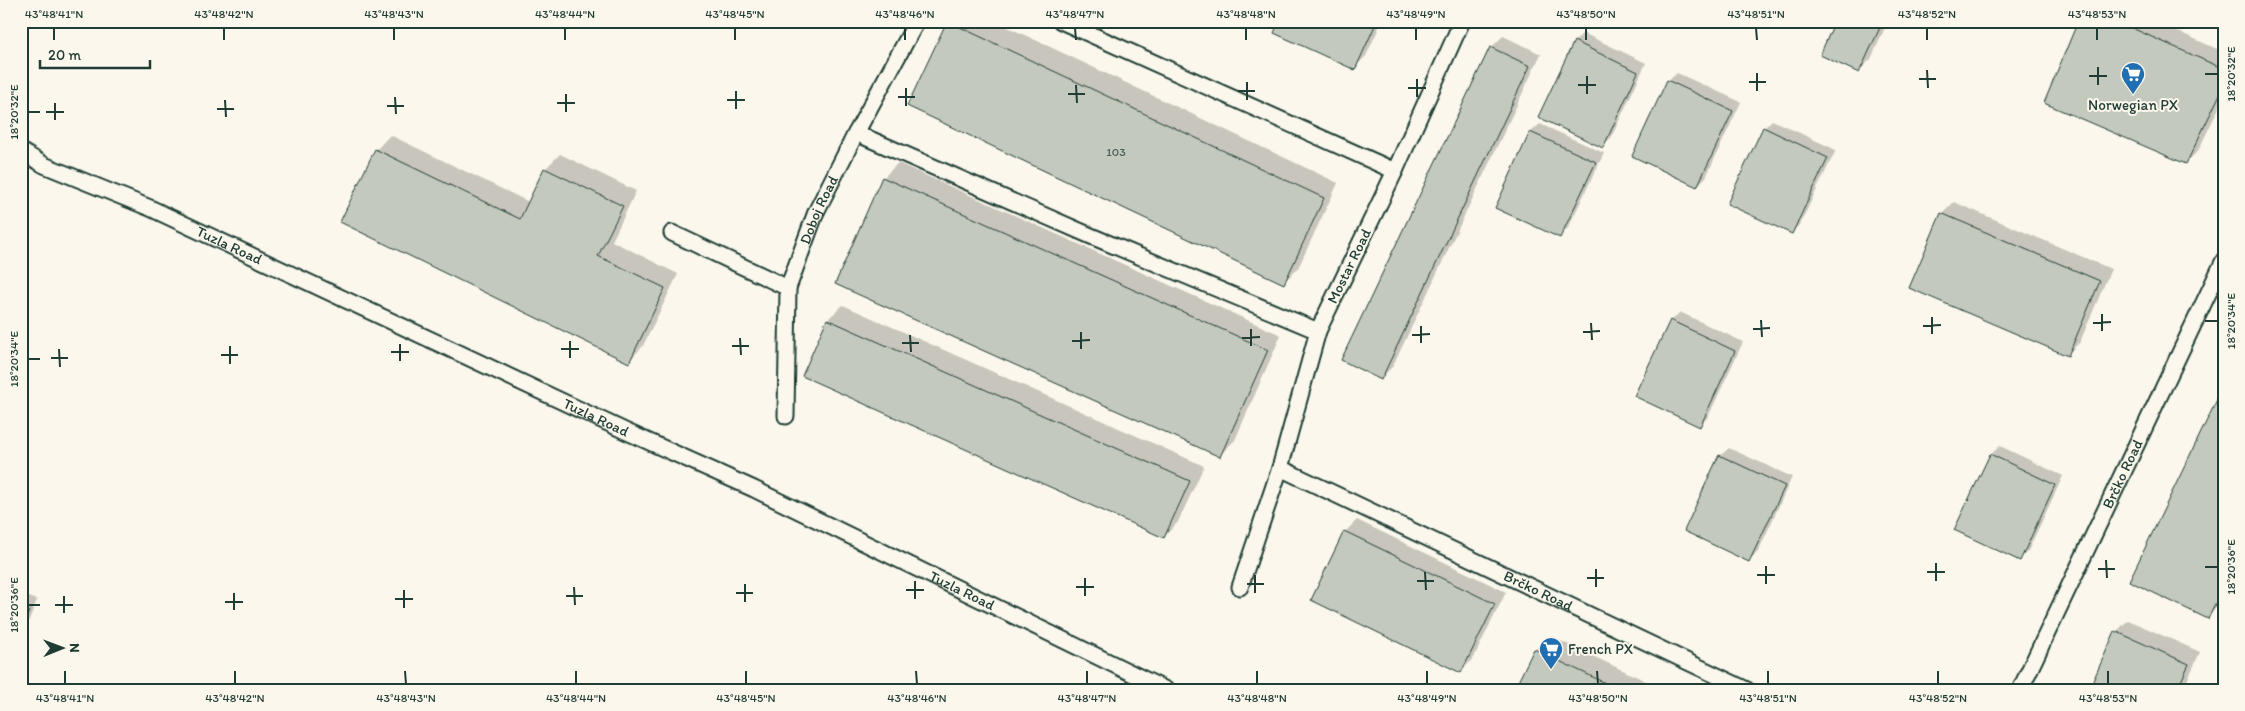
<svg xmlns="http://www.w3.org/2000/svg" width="2245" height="711" viewBox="0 0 2245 711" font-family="Itim,sans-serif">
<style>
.shadow{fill:#0003}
.building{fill:#c4c9be;stroke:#1f3d34}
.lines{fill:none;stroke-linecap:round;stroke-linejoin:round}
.lane-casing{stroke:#1f3d34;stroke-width:19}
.lane{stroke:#fbf7ec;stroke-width:15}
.ticks{fill:none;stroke:#1f3d34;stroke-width:2}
.labels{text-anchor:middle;stroke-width:4;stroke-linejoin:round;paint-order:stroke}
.number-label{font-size:12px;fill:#486056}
.poi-label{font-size:15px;fill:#1f3d34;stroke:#fbf7ec}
.street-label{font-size:15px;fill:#1f3d34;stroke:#fbf7ec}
.neatline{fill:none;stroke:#1f3d34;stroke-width:2}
.ticks-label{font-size:12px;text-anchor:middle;fill:#1f3d34}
</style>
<rect width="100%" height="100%" fill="#fbf7ec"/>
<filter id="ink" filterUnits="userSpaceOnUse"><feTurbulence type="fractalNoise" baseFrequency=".02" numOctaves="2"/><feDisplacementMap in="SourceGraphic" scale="10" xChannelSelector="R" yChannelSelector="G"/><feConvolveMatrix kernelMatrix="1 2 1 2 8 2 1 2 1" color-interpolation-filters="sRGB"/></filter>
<g filter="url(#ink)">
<!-- shadow -->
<g class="shadow">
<polygon points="949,21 995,21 1338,183 1298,268 1283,283 909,106"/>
<polygon points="1281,21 1382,21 1366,56 1354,68"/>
<polygon points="1837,21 1888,21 1871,59 1859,71"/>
<polygon points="2080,21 2154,21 2224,52 2224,97 2198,151 2186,163"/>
<polygon points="1583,33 1646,63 1611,138 1603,146 1575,41"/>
<polygon points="1503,36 1541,54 1393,366 1381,378 1491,48"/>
<polygon points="1677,73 1741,102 1706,177 1697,186 1668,81"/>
<polygon points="1772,120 1836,150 1800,224 1792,232 1764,128"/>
<polygon points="1540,124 1604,153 1568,228 1560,236 1497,207 1531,132"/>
<polygon points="390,135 529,202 545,169 560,154 636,191 612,241 678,274 643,346 629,361 376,150"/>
<polygon points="898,163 1281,335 1235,440 1220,455 883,178"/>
<polygon points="1954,202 2111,269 2080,342 2068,354 1942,214"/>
<polygon points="843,305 1204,466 1178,522 1164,537 803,376 828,319"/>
<polygon points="1680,312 1743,342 1708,417 1700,425 1671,321"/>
<polygon points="2224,388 2224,599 2207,618"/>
<polygon points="2000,446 2063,476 2028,551 2019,559 1956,529 1991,454"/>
<polygon points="1729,448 1792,477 1758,552 1749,560 1720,456"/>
<polygon points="1357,520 1506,592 1473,659 1461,671 1345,532"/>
<polygon points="21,594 37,600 21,640"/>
<polygon points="2128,620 2200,652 2183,690 2091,690 2116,632"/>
<polygon points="1550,636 1665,690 1516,690 1535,650"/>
</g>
<!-- building -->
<g class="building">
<polygon points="947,21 1324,198 1284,284 907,106"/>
<polygon points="1279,21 1377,21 1355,70 1274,33"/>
<polygon points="1835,21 1883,21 1859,73 1820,55"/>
<polygon points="2078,21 2116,21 2224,69 2224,86 2186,164 2044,103"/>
<polygon points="1574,41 1638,72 1603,148 1538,117"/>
<polygon points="1490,47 1530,66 1381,380 1341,360"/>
<polygon points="1667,80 1733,111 1697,187 1632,156"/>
<polygon points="1763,127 1828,158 1792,234 1727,204"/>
<polygon points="1530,132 1596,162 1560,238 1495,208"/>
<polygon points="375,149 520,219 544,168 623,206 598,256 665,288 629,363 340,222"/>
<polygon points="882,177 1268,350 1220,457 835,284"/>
<polygon points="1941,213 2100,281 2068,356 1909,288"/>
<polygon points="827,319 1190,481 1164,538 802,376"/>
<polygon points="1670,320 1735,351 1700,427 1634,396"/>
<polygon points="2224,385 2224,586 2208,619 2129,581"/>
<polygon points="1990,454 2055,485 2020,561 1954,530"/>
<polygon points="1719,455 1785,486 1749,562 1684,531"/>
<polygon points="1344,531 1495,604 1461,673 1311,600"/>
<polygon points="21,605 30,609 21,630"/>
<polygon points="2115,631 2189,664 2177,690 2089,690"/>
<polygon points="1534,649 1620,690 1514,690"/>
</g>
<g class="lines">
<!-- lane casing -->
<g class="lane-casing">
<g id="lane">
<polyline points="1061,21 1395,171"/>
<path id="s1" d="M1462,21L1395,171L1318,331L1280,468L1747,690"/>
<polyline points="856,133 1091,236 1318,331"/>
<path id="s2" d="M21,151L44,165L150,208L625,431L754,489L1166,690"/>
<polyline points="672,233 788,288"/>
<path id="s3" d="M786,416L788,288L816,212L856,133L917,21"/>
<polyline points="1240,587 1280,468"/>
<path id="s4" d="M2020,690L2224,260"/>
</g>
</g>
<!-- lane -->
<use href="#lane" class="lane"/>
</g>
</g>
<!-- ticks -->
<path class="ticks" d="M54,28V40M224,28V40M394,28V40M565,28V40M735,28V40M905,28V40M1075,28L1076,40M1246,28V40M1416,28V40M1586,28V40M1756,28L1757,40M1927,28V40M2097,28V40M2098,67V85M1927,70L1928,88M1757,73V91M2205,74H2218M1587,76V94M2089,76H2107M1417,79V97M1919,79H1936M1247,82V100M1749,82H1766M1076,85L1077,103M1578,85H1596M906,88V106M1408,88H1426M736,91V109M1238,91H1255M566,94V112M1068,94H1085M395,97L396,114M898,97H915M225,100L226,117M727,100H745M55,103V120M557,103H575M387,106H404M217,109H234M28,112H40M46,112H64M2102,314V331M1932,317V334M1761,320L1762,337M2205,321H2218M1591,323L1592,340M2093,323L2111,322M1421,326V343M1923,326L1941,325M1251,329V346M1753,329L1770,328M1081,332V349M1583,332L1600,331M910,335L911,352M1412,335L1430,334M740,338L741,355M1242,338L1260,337M570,341V358M1072,341L1090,340M902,343H919M400,344V361M230,346V364M732,346H749M59,349L60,367M561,349H579M391,352H409M221,355H238M51,358H68M28,359H40M2106,560L2107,578M1936,563V581M1766,566V584M2205,567H2218M1596,569V587M2098,569H2115M1425,572L1426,590M1927,572H1945M1255,575V593M1757,575H1775M1085,578V596M1587,578H1604M915,581V599M1417,581H1434M745,584V602M1247,584H1264M574,587L575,605M1076,587H1094M404,590V608M906,590H924M234,593V610M736,593H753M64,596V613M566,596H583M395,599H413M225,602H243M28,605H40M55,605H73M65,671V684M235,671V684M405,671L406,684M576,671V684M746,671V684M916,671L917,684M1087,671V684M1257,671V684M1427,671V684M1597,671L1598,684M1768,671V684M1938,671V684M2108,671V684"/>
<!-- icons -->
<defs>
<g id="supermarket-pin" transform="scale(1.25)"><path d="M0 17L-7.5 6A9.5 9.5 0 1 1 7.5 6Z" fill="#1f6fb2" stroke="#fbf7ec"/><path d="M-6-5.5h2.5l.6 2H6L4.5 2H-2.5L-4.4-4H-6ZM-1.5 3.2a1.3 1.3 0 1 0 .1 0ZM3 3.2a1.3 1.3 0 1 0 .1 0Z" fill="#fff"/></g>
</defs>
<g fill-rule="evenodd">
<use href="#supermarket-pin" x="2133" y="74"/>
<use href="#supermarket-pin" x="1551" y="649"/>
</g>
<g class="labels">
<!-- number labels -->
<g class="number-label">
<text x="1116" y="156">103</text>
</g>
<!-- poi labels -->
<g class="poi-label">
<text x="2133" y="110">Norwegian PX</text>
<text x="1568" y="654" text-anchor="start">French PX</text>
</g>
<!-- street labels -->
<g class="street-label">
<text dy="5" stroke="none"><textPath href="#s3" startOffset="212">Doboj Road</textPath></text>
<text dy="5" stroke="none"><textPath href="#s2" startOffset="229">Tuzla Road</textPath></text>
<text transform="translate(1349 266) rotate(-64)" y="5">Mostar Road</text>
<text dy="5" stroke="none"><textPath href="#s2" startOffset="634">Tuzla Road</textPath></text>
<text dy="5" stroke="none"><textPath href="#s4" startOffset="239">Brčko Road</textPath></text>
<text dy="5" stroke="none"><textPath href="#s2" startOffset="1039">Tuzla Road</textPath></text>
<text dy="5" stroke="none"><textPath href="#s1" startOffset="770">Brčko Road</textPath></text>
</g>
</g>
<!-- margin -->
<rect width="2245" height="711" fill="none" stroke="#fbf7ec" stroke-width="55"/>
<!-- north arrow -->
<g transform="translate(62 648) rotate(89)" stroke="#fbf7ec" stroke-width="4" paint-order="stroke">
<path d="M0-4L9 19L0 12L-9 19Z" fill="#1f3d34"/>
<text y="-8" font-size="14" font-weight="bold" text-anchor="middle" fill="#1f3d34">N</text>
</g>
<!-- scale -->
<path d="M40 60v8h110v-8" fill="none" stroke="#1f3d34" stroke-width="2.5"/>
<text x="48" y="60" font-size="15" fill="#1f3d34" stroke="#fbf7ec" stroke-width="4" paint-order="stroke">20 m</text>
<rect x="28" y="28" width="2190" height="656" class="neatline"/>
<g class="ticks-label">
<text x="54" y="18">43°48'41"N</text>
<text x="224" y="18">43°48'42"N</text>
<text x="394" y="18">43°48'43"N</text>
<text x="565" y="18">43°48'44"N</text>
<text x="735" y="18">43°48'45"N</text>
<text x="905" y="18">43°48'46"N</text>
<text x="1075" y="18">43°48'47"N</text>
<text x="1246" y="18">43°48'48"N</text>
<text x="1416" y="18">43°48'49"N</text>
<text x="1586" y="18">43°48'50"N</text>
<text x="1756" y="18">43°48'51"N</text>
<text x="1927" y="18">43°48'52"N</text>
<text x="2097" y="18">43°48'53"N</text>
<text transform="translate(2231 74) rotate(-90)" y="4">18°20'32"E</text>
<text transform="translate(14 112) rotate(-90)" y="4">18°20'32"E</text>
<text transform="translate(2231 321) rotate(-90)" y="4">18°20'34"E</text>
<text transform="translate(14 359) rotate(-90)" y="4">18°20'34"E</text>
<text transform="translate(2231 567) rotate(-90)" y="4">18°20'36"E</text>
<text transform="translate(14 605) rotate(-90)" y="4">18°20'36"E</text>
<text x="65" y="702">43°48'41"N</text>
<text x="235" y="702">43°48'42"N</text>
<text x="406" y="702">43°48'43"N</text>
<text x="576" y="702">43°48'44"N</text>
<text x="746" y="702">43°48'45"N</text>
<text x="917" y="702">43°48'46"N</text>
<text x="1087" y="702">43°48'47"N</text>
<text x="1257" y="702">43°48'48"N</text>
<text x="1427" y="702">43°48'49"N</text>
<text x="1598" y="702">43°48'50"N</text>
<text x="1768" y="702">43°48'51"N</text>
<text x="1938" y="702">43°48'52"N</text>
<text x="2108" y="702">43°48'53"N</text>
</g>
</svg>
